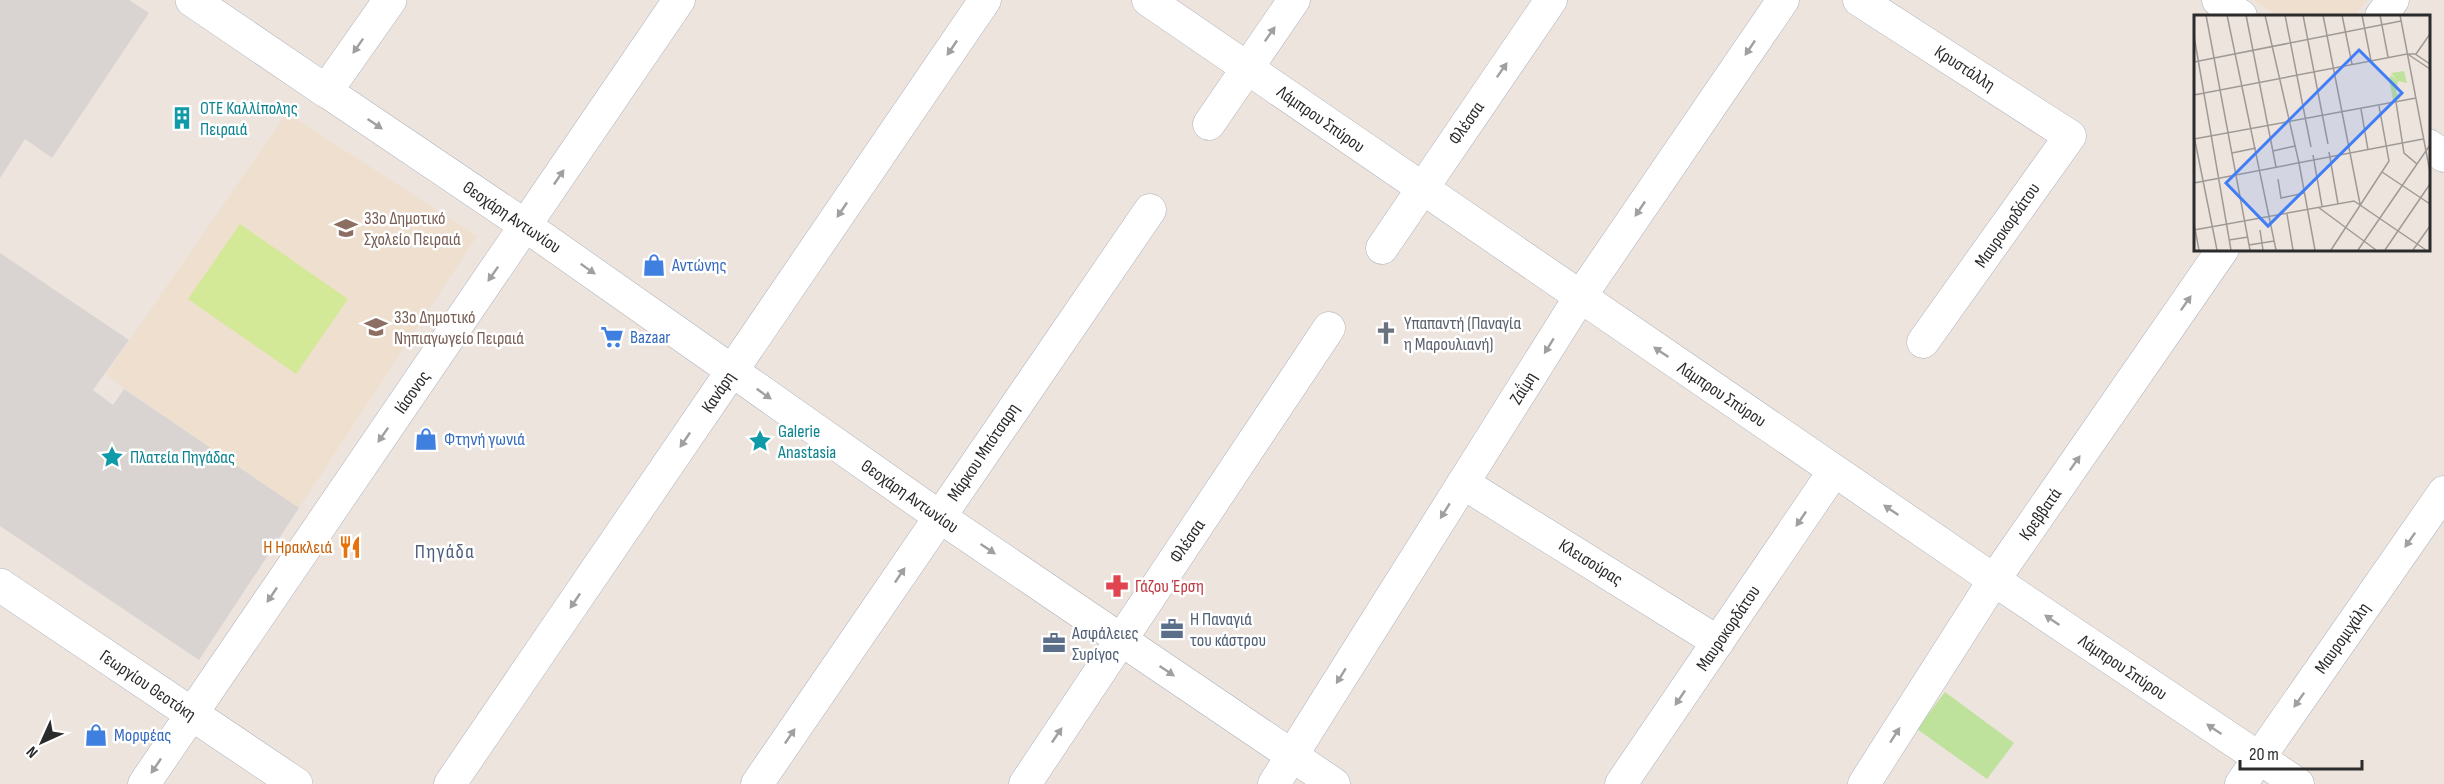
<svg xmlns="http://www.w3.org/2000/svg" width="2444" height="784" viewBox="0 0 2444 784" font-family="'Sofia Sans Condensed',sans-serif">
<style>
.education{fill:#eedfce}
.green{fill:#bee29b}
.pitch{fill:#d3e997}
.plaza{fill:#d9d4d1}
.lines{fill:none;stroke-linecap:round;stroke-linejoin:round}
.street-casing{stroke:#aeb3bb;stroke-width:33}
.secondary-casing{stroke:#aeb3bb;stroke-width:34}
.street{stroke:#fff;stroke-width:32}
.secondary{stroke:#fff;stroke-width:33}
.oneway{fill:#a0a0a0}
.labels{text-anchor:middle;stroke-width:5;stroke-linejoin:round;paint-order:stroke}
.street-label{font-size:18px;fill:#2b2b2b;stroke:#fff}
.culture-label{font-size:18px;fill:#0d838f;stroke:#fff;text-anchor:start}
.education-label{font-size:18px;fill:#785e54;stroke:#fff;text-anchor:start}
.shop-label{font-size:18px;fill:#366cbe;stroke:#fff;text-anchor:start}
.worship-label{font-size:18px;fill:#5b616d;stroke:#fff;text-anchor:start}
.food-label{font-size:18px;fill:#c56008;stroke:#fff;text-anchor:end}
.health-label{font-size:18px;fill:#be3a42;stroke:#fff;text-anchor:start}
.service-label{font-size:18px;fill:#4e5e75;stroke:#fff;text-anchor:start}
.neighbourhood-label{font-size:20px;letter-spacing:1.5px;fill:#4c5c7b;stroke:#fff}
.inset-road{fill:none;stroke:#9f9a96;stroke-width:1.5}
.view{fill:#417ef6;fill-opacity:0.15;stroke:#417ef6;stroke-width:3}
.inset-edge{fill:none;stroke:#2b2b2b;stroke-width:3}
</style>
<rect width="100%" height="100%" fill="#ede4de"/>
<!-- education -->
<g class="education">
<polygon points="2254,0 2367,0 2355,16 2277,16"/>
<polygon points="287,113 477,236 299,508 125,389 106,374"/>
</g>
<!-- green -->
<polygon class="green" points="1945,692 2014,743 1987,779 1917,729"/>
<!-- pitch -->
<polygon class="pitch" points="240,224 348,299 296,374 188,299"/>
<!-- plaza -->
<g class="plaza">
<polygon points="0,0 129,0 149,13 52,158 25,139 0,178"/>
<polygon points="0,253 129,340 93,390 113,405 124,389 299,508 199,660 0,526"/>
</g>
<g class="lines">
<!-- street casing -->
<g class="street-casing">
<g id="street">
<polyline points="1148,0 1994,580 2298,784"/>
<polyline points="1859,0 2070,136 1923,342"/>
<polyline points="2218,0 2241,16"/>
<polyline points="2381,16 2393,0"/>
<polyline points="326,91 526,226 940,517 1334,784"/>
<polyline points="1209,124 1294,0"/>
<polyline points="2428,145 2444,156"/>
<polyline points="1382,248 1551,0"/>
<polyline points="1463,483 1718,642"/>
<polyline points="144,784 679,0"/>
<polyline points="450,784 985,0"/>
<polyline points="757,784 1150,210"/>
<polyline points="1025,784 1329,328"/>
<polyline points="1274,784 1580,297 1783,0"/>
<polyline points="1621,784 1834,471"/>
<polyline points="1864,784 1994,580 2223,249"/>
<polyline points="2241,784 2444,492"/>
</g>
</g>
<!-- secondary casing -->
<g class="secondary-casing">
<g id="secondary">
<polyline points="192,0 326,91 390,0"/>
<polyline points="0,585 296,784"/>
</g>
</g>
<!-- street -->
<use href="#street" class="street"/>
<!-- secondary -->
<use href="#secondary" class="secondary"/>
</g>
<!-- one-way arrows -->
<defs><path id="oneway-solid" d="M-6-.8H1V-3.2L6.5 0L1 3.2V.8H-6Z" transform="scale(1.5)"/></defs>
<g class="oneway">
<use href="#oneway-solid" transform="translate(1270 34) rotate(-55)"/>
<use href="#oneway-solid" transform="translate(358 46) rotate(125)"/>
<use href="#oneway-solid" transform="translate(952 48) rotate(124)"/>
<use href="#oneway-solid" transform="translate(1750 48) rotate(124)"/>
<use href="#oneway-solid" transform="translate(1502 70) rotate(-55)"/>
<use href="#oneway-solid" transform="translate(375 124) rotate(34)"/>
<use href="#oneway-solid" transform="translate(559 177) rotate(-56)"/>
<use href="#oneway-solid" transform="translate(1640 209) rotate(124)"/>
<use href="#oneway-solid" transform="translate(842 210) rotate(124)"/>
<use href="#oneway-solid" transform="translate(588 269) rotate(35)"/>
<use href="#oneway-solid" transform="translate(493 274) rotate(125)"/>
<use href="#oneway-solid" transform="translate(2186 303) rotate(-55)"/>
<use href="#oneway-solid" transform="translate(1549 346) rotate(122)"/>
<use href="#oneway-solid" transform="translate(1661 352) rotate(-146)"/>
<use href="#oneway-solid" transform="translate(764 394) rotate(35)"/>
<use href="#oneway-solid" transform="translate(383 435) rotate(125)"/>
<use href="#oneway-solid" transform="translate(685 440) rotate(124)"/>
<use href="#oneway-solid" transform="translate(2075 463) rotate(-55)"/>
<use href="#oneway-solid" transform="translate(1891 510) rotate(-146)"/>
<use href="#oneway-solid" transform="translate(1445 511) rotate(122)"/>
<use href="#oneway-solid" transform="translate(1801 519) rotate(124)"/>
<use href="#oneway-solid" transform="translate(2410 540) rotate(125)"/>
<use href="#oneway-solid" transform="translate(988 549) rotate(34)"/>
<use href="#oneway-solid" transform="translate(900 575) rotate(-56)"/>
<use href="#oneway-solid" transform="translate(272 595) rotate(124)"/>
<use href="#oneway-solid" transform="translate(575 601) rotate(124)"/>
<use href="#oneway-solid" transform="translate(2052 620) rotate(-146)"/>
<use href="#oneway-solid" transform="translate(1167 671) rotate(34)"/>
<use href="#oneway-solid" transform="translate(1341 676) rotate(122)"/>
<use href="#oneway-solid" transform="translate(1680 698) rotate(124)"/>
<use href="#oneway-solid" transform="translate(2299 700) rotate(125)"/>
<use href="#oneway-solid" transform="translate(2214 729) rotate(-146)"/>
<use href="#oneway-solid" transform="translate(1057 735) rotate(-56)"/>
<use href="#oneway-solid" transform="translate(1895 735) rotate(-57)"/>
<use href="#oneway-solid" transform="translate(790 736) rotate(-56)"/>
<use href="#oneway-solid" transform="translate(156 766) rotate(124)"/>
</g>
<!-- icons -->
<defs>
<g id="building-bare" transform="scale(1.8)"><path d="M-4-6H4V6H1V3H-1V6H-4ZM-2.5-4.3h1.7v1.8h-1.7ZM.8-4.3h1.7v1.8H.8ZM-2.5-1h1.7V.8h-1.7ZM.8-1h1.7V.8H.8Z" fill="#0f9aa8" stroke="#fff" stroke-width="2.5" paint-order="stroke"/></g>
<g id="school-bare" transform="scale(1.8)"><path d="M0-5L7-2L0 1L-7-2ZM-4 1L0 2.5L4 1V4Q0 6-4 4Z" fill="#8d6e63" stroke="#fff" stroke-width="2.5" paint-order="stroke"/></g>
<g id="shop-bare" transform="scale(1.8)"><path d="M-5-2.5h2.3a2.7 3.5 0 0 1 5.4 0H5L5.5 6h-11ZM-1.5-2.5h3a1.5 2.3 0 0 0-3 0Z" fill="#3f7fe0" stroke="#fff" stroke-width="2.5" paint-order="stroke"/></g>
<g id="church-bare" transform="scale(1.8)"><path d="M-1.2-6h2.4v3.5h3.3v2.4h-3.3V6h-2.4V-.1h-3.3v-2.4h3.3Z" fill="#6b7280" stroke="#fff" stroke-width="2.5" paint-order="stroke"/></g>
<g id="supermarket-bare" transform="scale(1.8)"><path d="M-6-5.5h2.5l.6 2H6L4.5 2H-2.5L-4.4-4H-6ZM-1.5 3.2a1.3 1.3 0 1 0 .1 0ZM3 3.2a1.3 1.3 0 1 0 .1 0Z" fill="#3f7fe0" stroke="#fff" stroke-width="2.5" paint-order="stroke"/></g>
<g id="sight-bare" transform="scale(1.8)"><path d="M0-6L1.8-2.2L6-1.7L2.9 1.2L3.7 5.4L0 3.3L-3.7 5.4L-2.9 1.2L-6-1.7L-1.8-2.2Z" fill="#0f9aa8" stroke="#fff" stroke-width="2.5" paint-order="stroke"/></g>
<g id="restaurant-bare" transform="scale(1.8)"><path d="M-5-6h1v4h1v-4h1v4h1v-4h1v5L-1.5 .5V6h-2V.5L-5-1ZM5-6V6H3V1.5H1.5Q1.5-4 5-6Z" fill="#e8710a" stroke="#fff" stroke-width="2.5" paint-order="stroke"/></g>
<g id="pharmacy-bare" transform="scale(1.8)"><path d="M-2-6h4v4h4v4h-4v4h-4v-4h-4v-4h4Z" fill="#e0444e" stroke="#fff" stroke-width="2.5" paint-order="stroke"/></g>
<g id="office-bare" transform="scale(1.8)"><path d="M-6-3h4V-5.5h4V-3h4V5H-6ZM-1-4.5V-3h2v-1.5ZM-6 0V1H6V0Z" fill="#5c6f8a" stroke="#fff" stroke-width="2.5" paint-order="stroke"/></g>
</defs>
<g fill-rule="evenodd">
<use href="#building-bare" x="182" y="118"/>
<use href="#school-bare" x="346" y="228"/>
<use href="#shop-bare" x="654" y="265"/>
<use href="#school-bare" x="376" y="327"/>
<use href="#church-bare" x="1386" y="333"/>
<use href="#supermarket-bare" x="612" y="337"/>
<use href="#shop-bare" x="426" y="439"/>
<use href="#sight-bare" x="760" y="441"/>
<use href="#sight-bare" x="112" y="457"/>
<use href="#restaurant-bare" x="350" y="547"/>
<use href="#pharmacy-bare" x="1117" y="586"/>
<use href="#office-bare" x="1172" y="629"/>
<use href="#office-bare" x="1054" y="643"/>
<use href="#shop-bare" x="96" y="735"/>
</g>
<g class="labels">
<!-- street labels -->
<g class="street-label">
<text transform="translate(1965 68) rotate(33)" y="6">Κρυστάλλη</text>
<text transform="translate(1321 119) rotate(35)" y="6">Λάμπρου Σπύρου</text>
<text transform="translate(1466 123) rotate(-55)" y="6">Φλέσσα</text>
<text transform="translate(512 217) rotate(34)" y="6">Θεοχάρη Αντωνίου</text>
<text transform="translate(2007 225) rotate(-55)" y="6">Μαυροκορδάτου</text>
<text transform="translate(1523 388) rotate(-58)" y="6">Ζαΐμη</text>
<text transform="translate(412 392) rotate(-55)" y="6">Ιάσονος</text>
<text transform="translate(718 392) rotate(-56)" y="6">Κανάρη</text>
<text transform="translate(1722 394) rotate(34)" y="6">Λάμπρου Σπύρου</text>
<text transform="translate(983 452) rotate(-56)" y="6">Μάρκου Μπότσαρη</text>
<text transform="translate(910 496) rotate(35)" y="6">Θεοχάρη Αντωνίου</text>
<text transform="translate(2040 514) rotate(-55)" y="6">Κρεββατά</text>
<text transform="translate(1187 541) rotate(-56)" y="6">Φλέσσα</text>
<text transform="translate(1591 562) rotate(32)" y="6">Κλεισούρας</text>
<text transform="translate(1728 628) rotate(-56)" y="6">Μαυροκορδάτου</text>
<text transform="translate(2342 638) rotate(-55)" y="6">Μαυρομιχάλη</text>
<text transform="translate(2123 667) rotate(34)" y="6">Λάμπρου Σπύρου</text>
<text transform="translate(148 685) rotate(34)" y="6">Γεωργίου Θεοτόκη</text>
</g>
<!-- culture labels -->
<g class="culture-label">
<text x="200" y="114">ΟΤΕ Καλλίπολης<tspan x="200" dy="21">Πειραιά</tspan></text>
<text x="778" y="437">Galerie<tspan x="778" dy="21">Anastasia</tspan></text>
<text x="130" y="463">Πλατεία Πηγάδας</text>
</g>
<!-- education labels -->
<g class="education-label">
<text x="364" y="224">33ο Δημοτικό<tspan x="364" dy="21">Σχολείο Πειραιά</tspan></text>
<text x="394" y="323">33ο Δημοτικό<tspan x="394" dy="21">Νηπιαγωγείο Πειραιά</tspan></text>
</g>
<!-- shop labels -->
<g class="shop-label">
<text x="672" y="271">Αντώνης</text>
<text x="630" y="343">Bazaar</text>
<text x="444" y="445">Φτηνή γωνιά</text>
<text x="114" y="741">Μορφέας</text>
</g>
<!-- worship labels -->
<g class="worship-label">
<text x="1404" y="329">Υπαπαντή (Παναγία<tspan x="1404" dy="21">η Μαρουλιανή)</tspan></text>
</g>
<!-- food labels -->
<g class="food-label">
<text x="332" y="553">Η Ηρακλειά</text>
</g>
<!-- health labels -->
<g class="health-label">
<text x="1135" y="592">Γάζου Έρση</text>
</g>
<!-- service labels -->
<g class="service-label">
<text x="1190" y="625">Η Παναγιά<tspan x="1190" dy="21">του κάστρου</tspan></text>
<text x="1072" y="639">Ασφάλειες<tspan x="1072" dy="21">Συρίγος</tspan></text>
</g>
<!-- neighbourhood labels -->
<g class="neighbourhood-label">
<text x="445" y="558">Πηγάδα</text>
</g>
</g>
<!-- overview -->
<g transform="translate(2194 15)">
<rect width="236" height="236" fill="#ede4de"/>
<path d="M210,56L213,68L204,66L202,77L206,84L199,85L195,64L197,60L204,66L197,58Z" fill="#bee29b"/>
<path class="inset-road" d="M12,0L56,235M33,0L82,235M52,0L82,152M71,0L105,148L121,235M91,0L117,132M109,0L134,129M129,0L166,189M148,0L158,49M168,0L177,46M186,0L194,42M206,0L236,157M0,21L37,235M222,39L236,19M215,40L236,54M0,47L207,6M0,80L213,39H221L236,49M202,87L210,138L223,149M167,94L174,135M0,121L23,235M0,124L222,83M79,136L101,131M135,137L144,189M38,138L62,133M119,140L128,191M188,157L236,189M84,164L87,183L110,178M0,168L229,124M124,192L182,235M93,199L99,235M0,209L5,235M0,215L160,186L232,235M66,215L69,235M35,225L54,222M55,230L80,226M137,235L195,146L185,91M164,235L236,130M191,235L236,169M219,235L236,211"/>
<path class="view" d="M165,35L208,78L74,211L32,168Z"/>
<rect width="236" height="236" class="inset-edge"/>
</g>
<!-- north arrow -->
<g transform="translate(42 742) rotate(225)" stroke="#ffffff" stroke-width="4.5" paint-order="stroke">
<path d="M0-4.5L10 22L0 15L-10 22Z" fill="#2b2b2b"/>
<text y="-9" font-size="16" font-weight="bold" text-anchor="middle" fill="#2b2b2b">N</text>
</g>
<!-- scale -->
<path d="M2240 760v9h122v-9" fill="none" stroke="#2b2b2b" stroke-width="3"/>
<text x="2249" y="760" font-size="18" fill="#2b2b2b" stroke="#ffffff" stroke-width="4.5" paint-order="stroke">20 m</text>
</svg>
